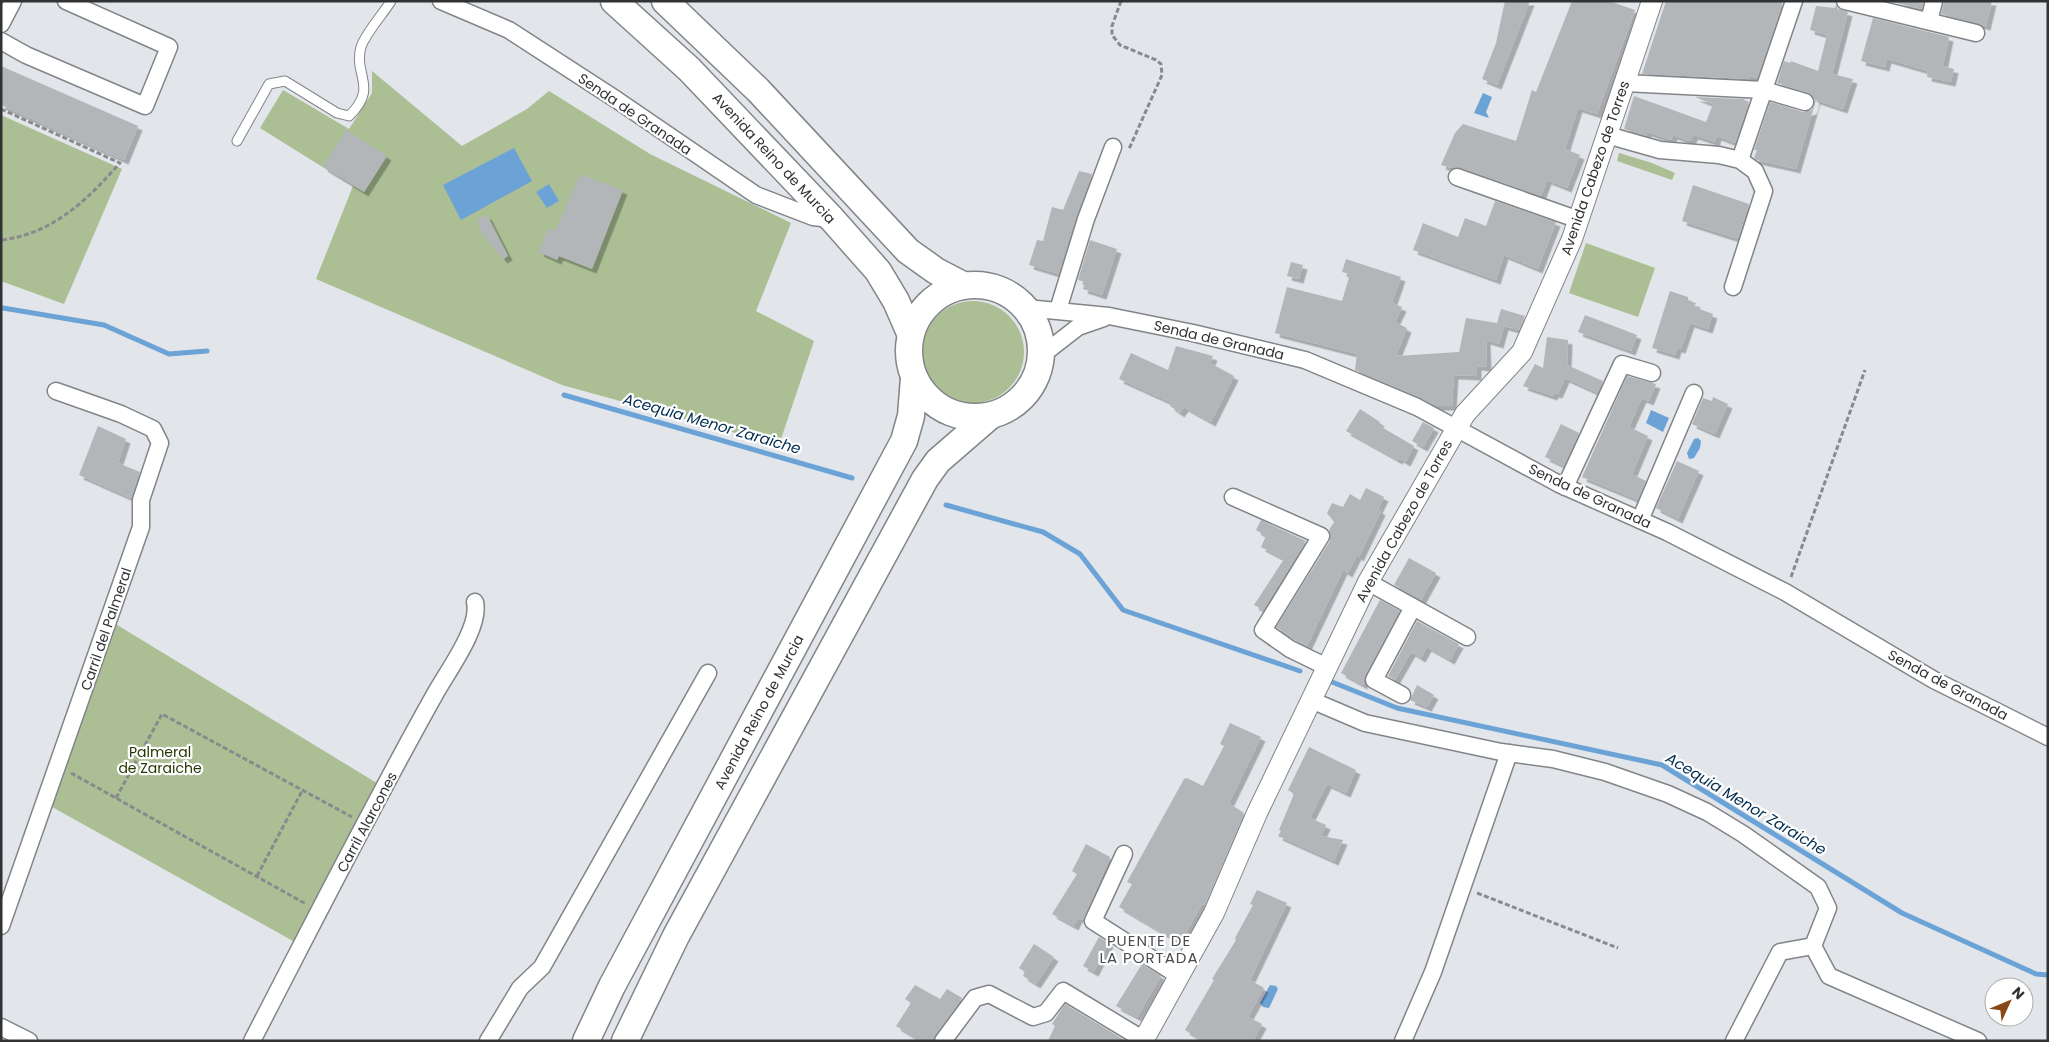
<svg xmlns="http://www.w3.org/2000/svg" width="2049" height="1042" viewBox="0 0 2049 1042" font-family="Poppins,sans-serif">
<style>
.green{fill:#abbe94}
.water{fill:#6ca3d7}
.lines{fill:none;stroke-linecap:round;stroke-linejoin:round}
.stream{stroke:#6ca3d7;stroke-width:5}
.building{fill:#b2b6b9;filter:url(#shadow)}
.service-casing{stroke:#828588;stroke-width:11}
.minor-casing{stroke:#828588;stroke-width:19}
.tertiary-casing{stroke:#828588;stroke-width:22}
.primary-casing{stroke:#828588;stroke-width:29}
.path{stroke:#888a8d;stroke-width:3;stroke-dasharray:5 2.5;stroke-linecap:butt}
.service{stroke:#fff;stroke-width:9}
.minor{stroke:#fff;stroke-width:16}
.tertiary{stroke:#fff;stroke-width:20}
.primary{stroke:#fff;stroke-width:26}
.labels{text-anchor:middle;stroke-width:4.5;stroke-linejoin:round;paint-order:stroke}
.street-label{font-size:14px;fill:#313233;stroke:#fff}
.park-label{font-size:14px;fill:#263705;stroke:#fff}
.water-label{font-size:15px;font-style:italic;fill:#032e50;stroke:#fff}
.neighbourhood-label{font-size:15px;letter-spacing:1px;fill:#4a4d50;stroke:#fff}
</style>
<defs>
<filter id="shadow"><feDropShadow dx="4.5" dy="4.5" stdDeviation="0" flood-color="#0004"/></filter>
</defs>
<rect width="100%" height="100%" fill="#e2e5e9"/>
<!-- green -->
<g class="green">
<polygon points="372,71 462,146 527,109 549,91 650,154 791,223 756,311 814,341 779,445 562,385 316,279 353,186 260,128 283,90 349,129 372,93"/>
<polygon points="1,115 122,169 64,304 1,281"/>
<polygon points="1619,153 1652,163 1675,173 1672,180 1617,161"/>
<polygon points="1586,243 1655,268 1638,317 1569,293"/>
<circle cx="973" cy="352" r="51"/>
<polygon points="109,620 385,788 302,946 45,803"/>
</g>
<!-- water -->
<g class="water">
<polygon points="1483,93 1492,97 1486,112 1489,118 1474,113"/>
<polygon points="514,148 532,181 461,220 443,185"/>
<polygon points="549,184 559,201 547,208 536,192"/>
<polygon points="1651,410 1669,418 1663,432 1646,423"/>
<polygon points="1698,438 1701,441 1700,448 1694,458 1689,459 1687,453 1694,439"/>
<polygon points="1270,985 1276,986 1278,989 1269,1008 1263,1007 1260,1003"/>
</g>
<g class="lines">
<!-- stream -->
<g class="stream">
<polyline points="3,308 104,325 169,354 207,351"/>
<polyline points="564,395 852,478"/>
<polyline points="946,505 1043,532 1080,554 1123,610 1300,671"/>
<polyline points="1327,680 1397,708 1662,765 1902,913 2036,974 2048,975"/>
</g>
</g>
<!-- building -->
<g class="building">
<polygon points="1505,1 1530,1 1497,85 1482,79 1496,43"/>
<polygon points="1572,1 1609,1 1635,10 1597,114 1578,108 1565,149 1580,155 1567,188 1547,180 1541,196 1460,168 1452,168 1441,165 1455,133 1463,124 1516,141 1532,90 1536,92"/>
<polygon points="1666,1 1783,1 1757,78 1750,76 1749,79 1642,74"/>
<polygon points="1888,1 1924,1 1922,9"/>
<polygon points="1944,1 1992,1 1986,26 1941,14"/>
<polygon points="1836,5 1838,9 1848,12 1832,74 1853,79 1843,109 1816,100 1796,169 1756,160 1754,158 1757,150 1754,150 1770,102 1803,112 1812,110 1814,105 1815,99 1808,93 1777,83 1784,61 1790,63 1791,61 1818,71 1827,35 1810,30 1816,6 1835,8"/>
<polygon points="1873,18 1949,37 1943,66 1954,69 1951,82 1927,77 1928,71 1887,59 1885,67 1861,61"/>
<polygon points="1,66 138,126 124,160 1,105"/>
<polygon points="1634,96 1706,122 1713,104 1695,97 1743,99 1749,102 1735,143 1717,136 1715,142 1694,135 1690,141 1673,135 1671,140 1647,132 1646,136 1624,129"/>
<polygon points="346,130 387,156 364,192 323,167"/>
<polygon points="1079,171 1092,174 1059,274 1029,265 1037,240 1043,241 1052,207 1063,210"/>
<polygon points="580,174 623,190 592,269 559,256 557,260 539,252 548,229 556,230"/>
<polygon points="1693,185 1749,204 1738,239 1682,221"/>
<polygon points="1495,201 1556,222 1538,269 1504,255 1496,280 1413,250 1423,223 1458,237 1465,218 1486,226"/>
<polygon points="487,215 508,256 503,259 482,234 477,220"/>
<polygon points="1090,240 1117,249 1102,295 1083,289 1085,282 1078,280"/>
<polygon points="1346,259 1401,277 1392,303 1402,307 1395,322 1407,328 1396,356 1459,352 1466,318 1497,323 1501,309 1525,316 1519,330 1504,326 1499,344 1486,340 1487,367 1477,366 1477,376 1454,375 1452,406 1438,406 1355,370 1357,354 1275,333 1287,287 1342,301 1350,274 1342,272"/>
<polygon points="1291,262 1303,265 1299,279 1287,276"/>
<polygon points="1670,291 1688,297 1688,301 1696,303 1694,307 1713,314 1708,329 1690,323 1681,349 1677,348 1675,355 1652,348"/>
<polygon points="1585,315 1637,335 1631,351 1578,332"/>
<polygon points="1547,337 1568,340 1567,365 1603,381 1598,393 1565,378 1558,394 1554,393 1553,396 1523,386 1535,364 1543,368"/>
<polygon points="1176,346 1213,356 1210,363 1234,376 1211,422 1184,407 1180,413 1170,406 1172,403 1119,379 1131,353 1168,370"/>
<polygon points="1627,376 1656,384 1649,401 1642,398 1629,427 1648,436 1632,474 1646,481 1638,500 1582,477"/>
<polygon points="1713,397 1728,404 1715,434 1692,424 1703,398 1712,401"/>
<polygon points="1360,409 1380,422 1378,425 1414,446 1406,462 1399,458 1398,460 1346,431"/>
<polygon points="1423,422 1434,428 1423,447 1412,441"/>
<polygon points="1561,424 1579,433 1564,466 1545,457"/>
<polygon points="98,426 126,439 118,463 140,472 131,498 79,475"/>
<polygon points="1677,461 1699,471 1678,519 1656,508"/>
<polygon points="1366,488 1384,497 1378,509 1381,511 1359,557 1357,555 1348,573 1343,570 1307,646 1276,627 1330,541 1329,530 1334,522 1327,513 1332,503 1343,507 1350,494 1360,500"/>
<polygon points="1261,520 1306,541 1263,610 1254,605 1284,559 1261,547 1266,536 1256,530"/>
<polygon points="1409,558 1436,573 1421,600 1394,585"/>
<polygon points="1380,600 1400,611 1365,675 1363,685 1341,673"/>
<polygon points="1417,621 1459,644 1450,660 1427,647 1421,658 1411,652 1395,680 1388,676"/>
<polygon points="1417,685 1434,695 1427,707 1410,700"/>
<polygon points="1230,723 1261,737 1229,803 1244,813 1205,905 1202,904 1180,943 1119,907 1132,884 1127,882 1184,779 1187,778 1203,786 1224,746 1220,744"/>
<polygon points="1309,747 1356,770 1346,793 1327,784 1310,818 1326,825 1321,836 1343,840 1334,861 1278,836 1281,831 1279,830 1294,794 1288,790"/>
<polygon points="1086,844 1110,857 1083,920 1078,918 1074,926 1052,914 1077,874 1072,871"/>
<polygon points="1257,890 1287,903 1250,980 1264,988 1248,1017 1262,1024 1253,1041 1203,1041 1185,1030 1214,980 1212,979 1236,940 1235,938 1253,905 1250,904"/>
<polygon points="1099,937 1109,943 1094,972 1083,966"/>
<polygon points="1034,944 1054,957 1036,984 1023,976 1025,972 1019,968"/>
<polygon points="1142,964 1161,976 1137,1017 1116,1006"/>
<polygon points="915,985 940,999 947,989 962,998 931,1041 921,1041 896,1026 911,1003 905,999"/>
<polygon points="1065,1004 1126,1041 1048,1041 1055,1026 1052,1024"/>
</g>
<g class="lines">
<!-- service casing -->
<g class="service-casing">
<path id="service" d="M237,141L269,84L285,81L337,113L349,116C379,87 353,75 361,47C365,34 383,14 391,1"/>
</g>
<!-- minor casing -->
<g class="minor-casing">
<g id="minor">
<polyline points="441,1 509,30 617,100 756,195 813,217 832,219"/>
<polyline points="1845,1 1976,33"/>
<polyline points="1929,21 1934,1"/>
<polyline points="1,24 13,1"/>
<polyline points="1,41 26,55 145,106 169,47 66,1"/>
<polyline points="1625,83 1764,90 1805,102"/>
<polyline points="1607,135 1660,150 1719,155 1740,160 1755,171 1764,191 1733,287"/>
<polyline points="1740,160 1794,1"/>
<polyline points="1457,177 1579,220"/>
<polyline points="1026,308 1109,316 1193,333 1305,360 1417,407 1559,484 1667,532 1785,592 1934,680 2048,737"/>
<polyline points="1058,310 1086,219 1113,147"/>
<polyline points="1042,355 1078,327 1104,318"/>
<polyline points="1565,487 1622,364 1652,373"/>
<polyline points="1233,497 1321,536 1263,630 1290,649 1327,667"/>
<polyline points="1640,520 1694,393"/>
<polyline points="1368,582 1467,637"/>
<polyline points="1402,695 1374,680 1413,607"/>
<polyline points="1311,700 1365,723 1501,752 1553,759 1605,772 1668,794 1707,812 1743,834 1818,887 1828,908 1813,946 1829,976 1978,1041"/>
<polyline points="1124,854 1093,921 1179,976"/>
<polyline points="1,926 141,527 141,500 160,443 153,429 121,414 56,391"/>
<polyline points="1,1027 29,1041"/>
<path d="M252,1041C312,925 371,808 435,694C447,672 481,627 475,602"/>
<polyline points="488,1041 520,988 542,967 708,673"/>
<polyline points="943,1041 975,998 989,994 1033,1017 1046,1013 1063,991 1144,1040"/>
<polyline points="1403,1041 1433,972 1509,753"/>
<polyline points="1734,1041 1780,952 1813,946"/>
</g>
</g>
<!-- tertiary casing -->
<g class="tertiary-casing">
<polyline id="tertiary" points="1143,1041 1214,913 1257,813 1368,582 1465,414 1522,352 1572,239 1652,1"/>
</g>
<!-- primary casing -->
<g class="primary-casing">
<g id="primary">
<polyline points="614,1 689,69 832,219 878,271 896,301 910,333"/>
<polyline points="665,1 758,90 908,251 936,271 963,285"/>
<circle cx="975" cy="351" r="66"/>
<polyline points="586,1041 612,986 904,441 911,416 914,378"/>
<polyline points="625,1041 676,936 925,479 938,461 990,416"/>
</g>
</g>
<!-- path -->
<g class="path">
<polyline points="1121,1 1112,26 1112,35 1120,45 1156,60 1161,64 1162,75 1129,149"/>
<path d="M1,109L120,163C87,200 53,234 1,240"/>
<polyline points="896,348 898,367"/>
<polyline points="1791,577 1865,370"/>
<polyline points="71,773 306,904"/>
<polyline points="116,798 162,714 352,817"/>
<polyline points="257,876 302,791"/>
<polyline points="1477,893 1618,948"/>
</g>
<!-- service -->
<use href="#service" class="service"/>
<!-- minor -->
<use href="#minor" class="minor"/>
<!-- tertiary -->
<use href="#tertiary" class="tertiary"/>
<!-- primary -->
<use href="#primary" class="primary"/>
</g>
<g class="labels">
<!-- street labels -->
<g class="street-label">
<text transform="translate(635 114) rotate(34)" y="5">Senda de Granada</text>
<text transform="translate(774 158) rotate(47)" y="5">Avenida Reino de Murcia</text>
<text transform="translate(1595 168) rotate(-71)" y="5">Avenida Cabezo de Torres</text>
<text transform="translate(1219 340) rotate(13)" y="5">Senda de Granada</text>
<text transform="translate(1590 496) rotate(25)" y="5">Senda de Granada</text>
<text transform="translate(1404 521) rotate(-61)" y="5">Avenida Cabezo de Torres</text>
<text transform="translate(106 629) rotate(-71)" y="5">Carril del Palmeral</text>
<text transform="translate(1948 685) rotate(28)" y="5">Senda de Granada</text>
<text transform="translate(759 712) rotate(-62)" y="5">Avenida Reino de Murcia</text>
<text transform="translate(367 822) rotate(-62)" y="5">Carril Alarcones</text>
</g>
<!-- park labels -->
<g class="park-label">
<text x="160" y="757">Palmeral<tspan x="160" dy="16">de Zaraiche</tspan></text>
</g>
<!-- water labels -->
<g class="water-label">
<text transform="translate(712 424) rotate(16)" y="5">Acequia Menor Zaraiche</text>
<text transform="translate(1746 804) rotate(31)" y="5">Acequia Menor Zaraiche</text>
</g>
<!-- neighbourhood labels -->
<g class="neighbourhood-label">
<text x="1149" y="946">PUENTE DE<tspan x="1149" dy="17">LA PORTADA</tspan></text>
</g>
</g>
<!-- border -->
<rect width="2049" height="1042" fill="none" stroke="#313233" stroke-width="5"/>
<!-- north arrow -->
<g transform="translate(2009 1002) rotate(46)"><circle r="24" fill="#ffffff" stroke="#adadad"/>
<path d="M0-4L9 19L0 12L-9 19Z" fill="#8a4816"/>
<text y="-8" font-size="14" font-weight="bold" text-anchor="middle" fill="#313233">N</text>
</g>
</svg>
